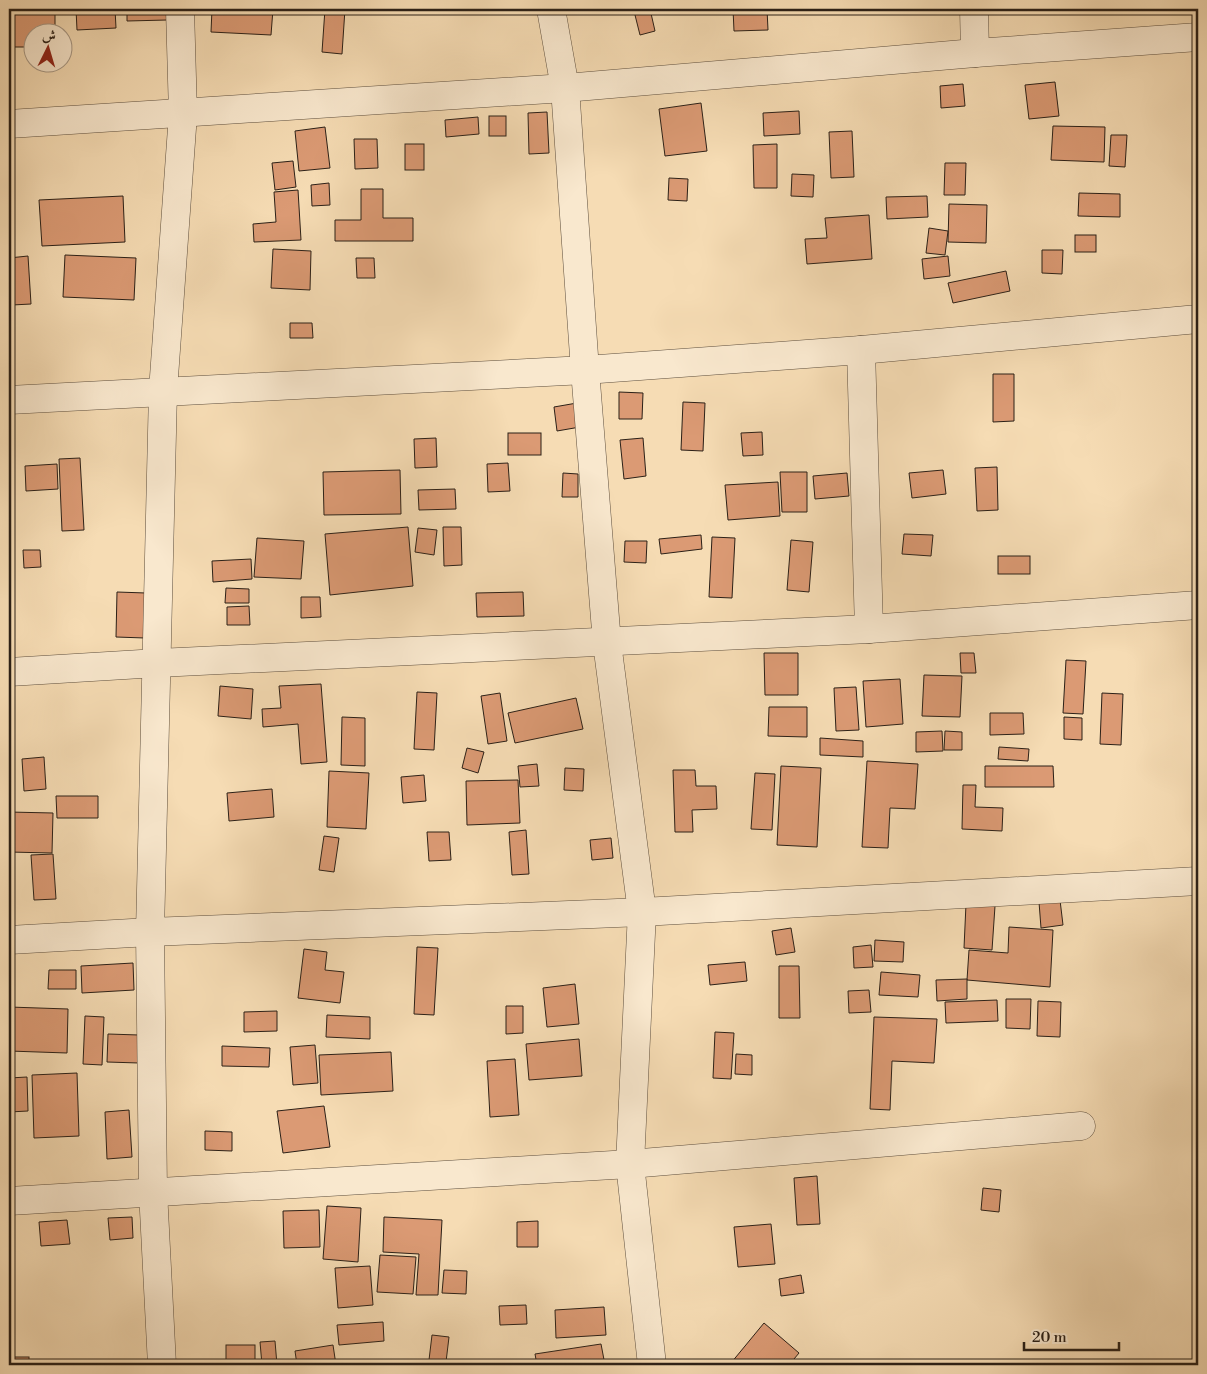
<svg xmlns="http://www.w3.org/2000/svg" width="1207" height="1374" viewBox="0 0 1207 1374" font-family="'Libre Bodoni',Amiri,serif">
<style>
.building{fill:#db9a74;stroke:#2b2017}
.lines{fill:none;stroke-linecap:round;stroke-linejoin:round}
.minor-casing{stroke:#5e4f3e;stroke-width:29}
.minor{stroke:#f9e8ce;stroke-width:28}
</style>
<rect width="100%" height="100%" fill="#f6dcb4"/>
<filter id="stains"><feTurbulence type="fractalNoise" baseFrequency=".004" numOctaves="4"/><feColorMatrix values="0 0 0 0 .2 0 0 0 0 .09 0 0 0 0 .02 0 0 0 .5 -.17"/></filter>
<radialGradient id="worn" r=".72"><stop offset=".6" stop-color="#630" stop-opacity="0"/><stop offset="1" stop-color="#630" stop-opacity=".3"/></radialGradient>
<!-- building -->
<g class="building">
<polygon points="9,9 55,9 55,32 32,32 32,47 9,47"/>
<polygon points="76,9 115,9 116,28 77,30"/>
<polygon points="127,9 167,9 167,20 127,21"/>
<polygon points="212,9 273,9 271,35 211,32"/>
<polygon points="325,9 345,9 342,54 322,52"/>
<polygon points="650,9 655,31 640,35 634,11"/>
<polygon points="733,9 767,9 768,30 734,31"/>
<polygon points="1055,82 1059,116 1029,119 1025,85"/>
<polygon points="963,84 965,106 941,108 940,86"/>
<polygon points="701,103 707,151 665,156 659,109"/>
<polygon points="799,111 800,134 764,136 763,113"/>
<polygon points="547,112 549,153 529,154 528,113"/>
<rect x="489" y="116" width="17" height="20"/>
<polygon points="478,117 479,134 446,137 445,120"/>
<polygon points="1053,126 1105,127 1104,162 1051,160"/>
<polygon points="325,127 330,168 299,171 295,131"/>
<polygon points="852,131 854,177 831,178 829,132"/>
<polygon points="1111,135 1127,135 1125,167 1109,166"/>
<polygon points="354,139 377,139 378,168 355,169"/>
<rect x="405" y="144" width="19" height="26"/>
<polygon points="777,144 777,188 754,188 753,145"/>
<polygon points="293,161 296,187 275,190 272,163"/>
<polygon points="945,163 966,163 965,195 944,195"/>
<polygon points="792,174 814,175 813,197 791,196"/>
<polygon points="669,178 688,179 687,201 668,200"/>
<polygon points="329,183 330,205 312,206 311,185"/>
<polygon points="361,189 383,189 383,218 413,218 413,241 335,241 335,220 361,220"/>
<polygon points="298,190 301,240 254,242 253,224 276,222 274,192"/>
<polygon points="1079,193 1120,194 1120,217 1078,216"/>
<polygon points="123,196 125,242 42,246 39,200"/>
<polygon points="927,196 928,217 887,219 886,197"/>
<polygon points="949,204 987,205 986,243 948,242"/>
<polygon points="869,215 872,259 807,264 805,239 827,238 825,218"/>
<polygon points="929,228 948,231 945,255 926,253"/>
<rect x="1075" y="235" width="21" height="17"/>
<polygon points="273,249 311,251 310,290 271,288"/>
<polygon points="1042,250 1063,250 1062,274 1042,273"/>
<polygon points="65,255 136,258 134,300 63,297"/>
<polygon points="28,256 31,304 12,305 14,352 9,353 9,258"/>
<polygon points="948,256 950,276 924,279 922,259"/>
<polygon points="356,258 374,258 375,278 357,278"/>
<polygon points="1006,271 1010,291 953,303 948,283"/>
<polygon points="290,323 312,323 313,338 290,338"/>
<polygon points="993,374 1014,374 1014,421 993,422"/>
<polygon points="619,392 643,393 642,419 619,419"/>
<polygon points="683,402 705,403 703,451 681,450"/>
<polygon points="577,403 580,427 557,431 554,407"/>
<polygon points="762,432 763,455 743,456 741,433"/>
<rect x="508" y="433" width="33" height="22"/>
<polygon points="436,438 437,467 415,468 414,439"/>
<polygon points="643,438 646,476 624,479 620,440"/>
<polygon points="80,458 84,530 62,531 59,459"/>
<polygon points="508,463 510,491 488,492 487,464"/>
<polygon points="57,464 58,489 26,491 25,466"/>
<polygon points="997,467 998,510 977,511 975,468"/>
<polygon points="400,470 401,514 324,515 323,472"/>
<polygon points="943,470 946,494 912,498 909,473"/>
<polygon points="780,472 807,472 807,512 782,512"/>
<polygon points="563,473 578,474 578,497 562,497"/>
<polygon points="847,473 849,496 815,499 813,476"/>
<polygon points="778,482 780,516 728,520 725,485"/>
<polygon points="455,489 456,509 419,510 418,490"/>
<polygon points="408,527 413,586 330,595 325,534"/>
<polygon points="443,527 461,527 462,565 444,566"/>
<polygon points="418,528 437,530 434,555 415,552"/>
<polygon points="904,534 933,535 931,556 902,554"/>
<polygon points="701,535 702,549 661,554 659,539"/>
<polygon points="712,537 735,538 732,598 709,597"/>
<polygon points="257,538 304,541 301,579 254,577"/>
<polygon points="791,540 813,542 809,592 787,590"/>
<polygon points="625,541 647,541 646,563 624,562"/>
<polygon points="23,550 40,550 41,567 24,568"/>
<rect x="998" y="556" width="32" height="18"/>
<polygon points="251,559 252,579 213,582 212,561"/>
<polygon points="226,588 249,589 249,603 225,603"/>
<polygon points="117,592 146,593 145,638 116,637"/>
<polygon points="523,592 524,616 477,617 476,593"/>
<polygon points="301,597 320,597 321,617 301,618"/>
<polygon points="249,606 250,625 227,625 227,607"/>
<polygon points="764,653 798,653 798,695 765,695"/>
<polygon points="960,653 974,653 976,673 961,673"/>
<polygon points="1066,660 1086,661 1083,714 1063,713"/>
<polygon points="924,675 962,676 960,717 922,716"/>
<polygon points="900,679 903,724 866,727 863,681"/>
<polygon points="321,684 327,762 301,764 298,724 263,727 262,709 281,708 279,686"/>
<polygon points="220,686 253,689 251,719 218,716"/>
<polygon points="856,687 859,730 836,731 834,688"/>
<polygon points="417,692 437,693 434,750 414,749"/>
<polygon points="500,693 507,741 488,744 481,696"/>
<polygon points="1102,693 1123,694 1121,745 1100,744"/>
<polygon points="576,698 583,729 515,743 508,713"/>
<polygon points="769,707 807,707 807,737 768,736"/>
<polygon points="990,713 1023,713 1024,734 990,735"/>
<polygon points="342,717 365,718 365,766 341,765"/>
<polygon points="1064,717 1082,718 1082,740 1064,739"/>
<polygon points="942,731 943,751 916,752 916,732"/>
<polygon points="945,731 962,732 962,750 944,750"/>
<polygon points="820,738 863,741 863,757 820,755"/>
<polygon points="999,747 1029,749 1028,761 998,759"/>
<polygon points="467,748 484,752 478,773 462,768"/>
<polygon points="44,757 46,789 24,791 22,759"/>
<polygon points="867,761 918,764 915,809 890,808 888,848 862,847"/>
<polygon points="537,764 539,786 520,787 518,766"/>
<polygon points="781,766 821,768 817,847 777,845"/>
<polygon points="985,766 1053,766 1054,787 985,787"/>
<polygon points="565,768 584,769 583,791 564,790"/>
<polygon points="673,770 695,770 696,786 716,786 717,809 692,810 693,832 675,832"/>
<polygon points="329,771 369,773 366,829 327,827"/>
<polygon points="755,773 775,774 772,830 751,829"/>
<polygon points="424,775 426,801 403,803 401,777"/>
<polygon points="518,780 520,823 467,825 466,781"/>
<polygon points="963,785 976,785 975,807 1003,808 1002,831 962,829"/>
<polygon points="272,789 274,817 229,821 227,793"/>
<polygon points="56,796 98,796 98,818 57,818"/>
<polygon points="9,812 53,813 52,853 9,852"/>
<polygon points="526,830 529,874 512,875 509,832"/>
<polygon points="427,832 449,832 451,860 429,861"/>
<polygon points="324,836 339,838 334,872 319,870"/>
<polygon points="611,838 613,858 592,860 590,840"/>
<polygon points="53,854 56,899 34,900 31,855"/>
<polygon points="1060,900 1063,925 1041,928 1039,902"/>
<polygon points="966,904 995,906 992,950 964,948"/>
<polygon points="1009,927 1053,930 1050,987 967,980 969,950 1008,953"/>
<polygon points="791,928 795,952 776,955 772,931"/>
<polygon points="875,940 904,942 903,962 874,961"/>
<polygon points="871,945 873,967 854,968 853,947"/>
<polygon points="417,947 438,948 434,1015 414,1014"/>
<polygon points="304,949 327,952 325,970 344,972 340,1003 298,998"/>
<polygon points="745,962 747,981 710,985 708,965"/>
<polygon points="133,963 134,990 82,993 81,966"/>
<polygon points="779,966 799,966 800,1018 779,1018"/>
<polygon points="49,970 76,970 76,989 48,989"/>
<polygon points="881,972 920,975 918,997 879,995"/>
<polygon points="967,979 967,999 937,1001 936,980"/>
<polygon points="575,984 579,1024 547,1027 543,988"/>
<polygon points="869,990 871,1012 849,1013 848,991"/>
<polygon points="1006,999 1031,999 1030,1029 1006,1028"/>
<polygon points="997,1000 998,1021 946,1023 945,1002"/>
<polygon points="1038,1001 1061,1002 1060,1037 1037,1036"/>
<polygon points="506,1006 523,1006 523,1033 506,1034"/>
<polygon points="9,1007 68,1009 67,1053 9,1051"/>
<polygon points="277,1011 277,1031 244,1032 244,1012"/>
<polygon points="327,1015 370,1017 370,1039 326,1037"/>
<polygon points="85,1016 104,1017 102,1065 83,1064"/>
<polygon points="874,1017 937,1019 934,1063 892,1061 890,1110 870,1109"/>
<polygon points="715,1032 734,1033 731,1079 713,1078"/>
<polygon points="108,1034 139,1035 139,1063 107,1062"/>
<polygon points="579,1039 582,1076 529,1080 526,1044"/>
<polygon points="315,1045 318,1083 293,1085 290,1047"/>
<polygon points="222,1046 270,1048 269,1067 222,1066"/>
<polygon points="391,1052 393,1091 321,1095 319,1055"/>
<polygon points="736,1054 752,1055 752,1075 735,1074"/>
<polygon points="515,1059 519,1115 490,1117 487,1061"/>
<polygon points="77,1073 79,1136 34,1138 32,1075"/>
<polygon points="27,1077 28,1111 9,1112 9,1078"/>
<polygon points="324,1106 330,1147 283,1153 277,1111"/>
<polygon points="129,1110 132,1157 107,1159 105,1112"/>
<polygon points="205,1131 232,1132 232,1151 205,1150"/>
<polygon points="817,1176 820,1224 797,1225 794,1178"/>
<polygon points="983,1188 1001,1190 999,1212 981,1210"/>
<polygon points="327,1206 361,1208 358,1262 323,1259"/>
<polygon points="319,1210 320,1247 284,1248 283,1211"/>
<polygon points="132,1217 133,1238 110,1240 108,1218"/>
<polygon points="384,1217 442,1220 438,1295 416,1295 419,1254 383,1252"/>
<polygon points="67,1220 70,1244 41,1246 39,1222"/>
<polygon points="538,1221 538,1247 517,1247 517,1222"/>
<polygon points="771,1224 775,1264 738,1267 734,1227"/>
<polygon points="380,1255 416,1257 413,1294 377,1292"/>
<polygon points="370,1266 373,1305 338,1308 335,1268"/>
<polygon points="444,1270 467,1271 466,1294 442,1293"/>
<polygon points="801,1275 804,1293 781,1296 779,1279"/>
<polygon points="526,1305 527,1324 500,1325 499,1306"/>
<polygon points="604,1307 606,1335 556,1338 555,1310"/>
<polygon points="383,1322 384,1341 339,1345 337,1325"/>
<polygon points="764,1323 799,1353 789,1365 734,1365 731,1363"/>
<polygon points="432,1335 449,1337 446,1362 429,1360"/>
<polygon points="275,1341 277,1365 262,1365 260,1342"/>
<polygon points="601,1344 605,1365 537,1365 535,1354"/>
<rect x="226" y="1345" width="29" height="20"/>
<polygon points="333,1345 336,1365 297,1365 295,1351"/>
<rect x="9" y="1357" width="20" height="8"/>
</g>
<g class="lines">
<!-- minor casing -->
<g class="minor-casing">
<g id="minor">
<polyline points="551,9 565,88 585,370 607,643 642,912 630,1164 652,1365"/>
<polyline points="974,9 975,53"/>
<polyline points="9,124 565,88 975,53 1198,37"/>
<polyline points="861,350 869,629"/>
<polyline points="9,400 585,370 861,350 1198,319"/>
<polyline points="9,672 158,663 869,629 1198,605"/>
<polyline points="9,940 150,932 642,912 1198,881"/>
<polyline points="9,1201 630,1164 1081,1126"/>
<polyline points="162,1365 153,1191 150,932 163,391 183,114 180,9"/>
</g>
</g>
<!-- minor -->
<use href="#minor" class="minor"/>
</g>
<!-- margin -->
<rect width="1207" height="1374" fill="none" stroke="#f6dcb4" stroke-width="30"/>
<rect x="10" y="10" width="1187" height="1354" fill="none" stroke="#2b2017" stroke-width="2.5"/>
<rect x="15" y="15" width="1177" height="1344" fill="none" stroke="#2b2017"/>
<!-- north arrow -->
<g transform="translate(48 48) rotate(5)"><circle r="24" fill="#f9e8ce" stroke="#a79885"/>
<path d="M0-4L9 19L0 12L-9 19Z" fill="#8f2418"/>
<text y="-8" font-size="14" font-weight="bold" text-anchor="middle" fill="#2b2017">ش</text>
</g>
<!-- scale -->
<path d="M1024 1342v8h95v-8" fill="none" stroke="#2b2017" stroke-width="2.5"/>
<text x="1032" y="1342" font-size="15" fill="#2b2017" stroke="#f9e8ce" stroke-width="4" paint-order="stroke">20 m</text>
<rect width="100%" height="100%" filter="url(#stains)"/>
<rect width="100%" height="100%" fill="url(#worn)"/>
</svg>
